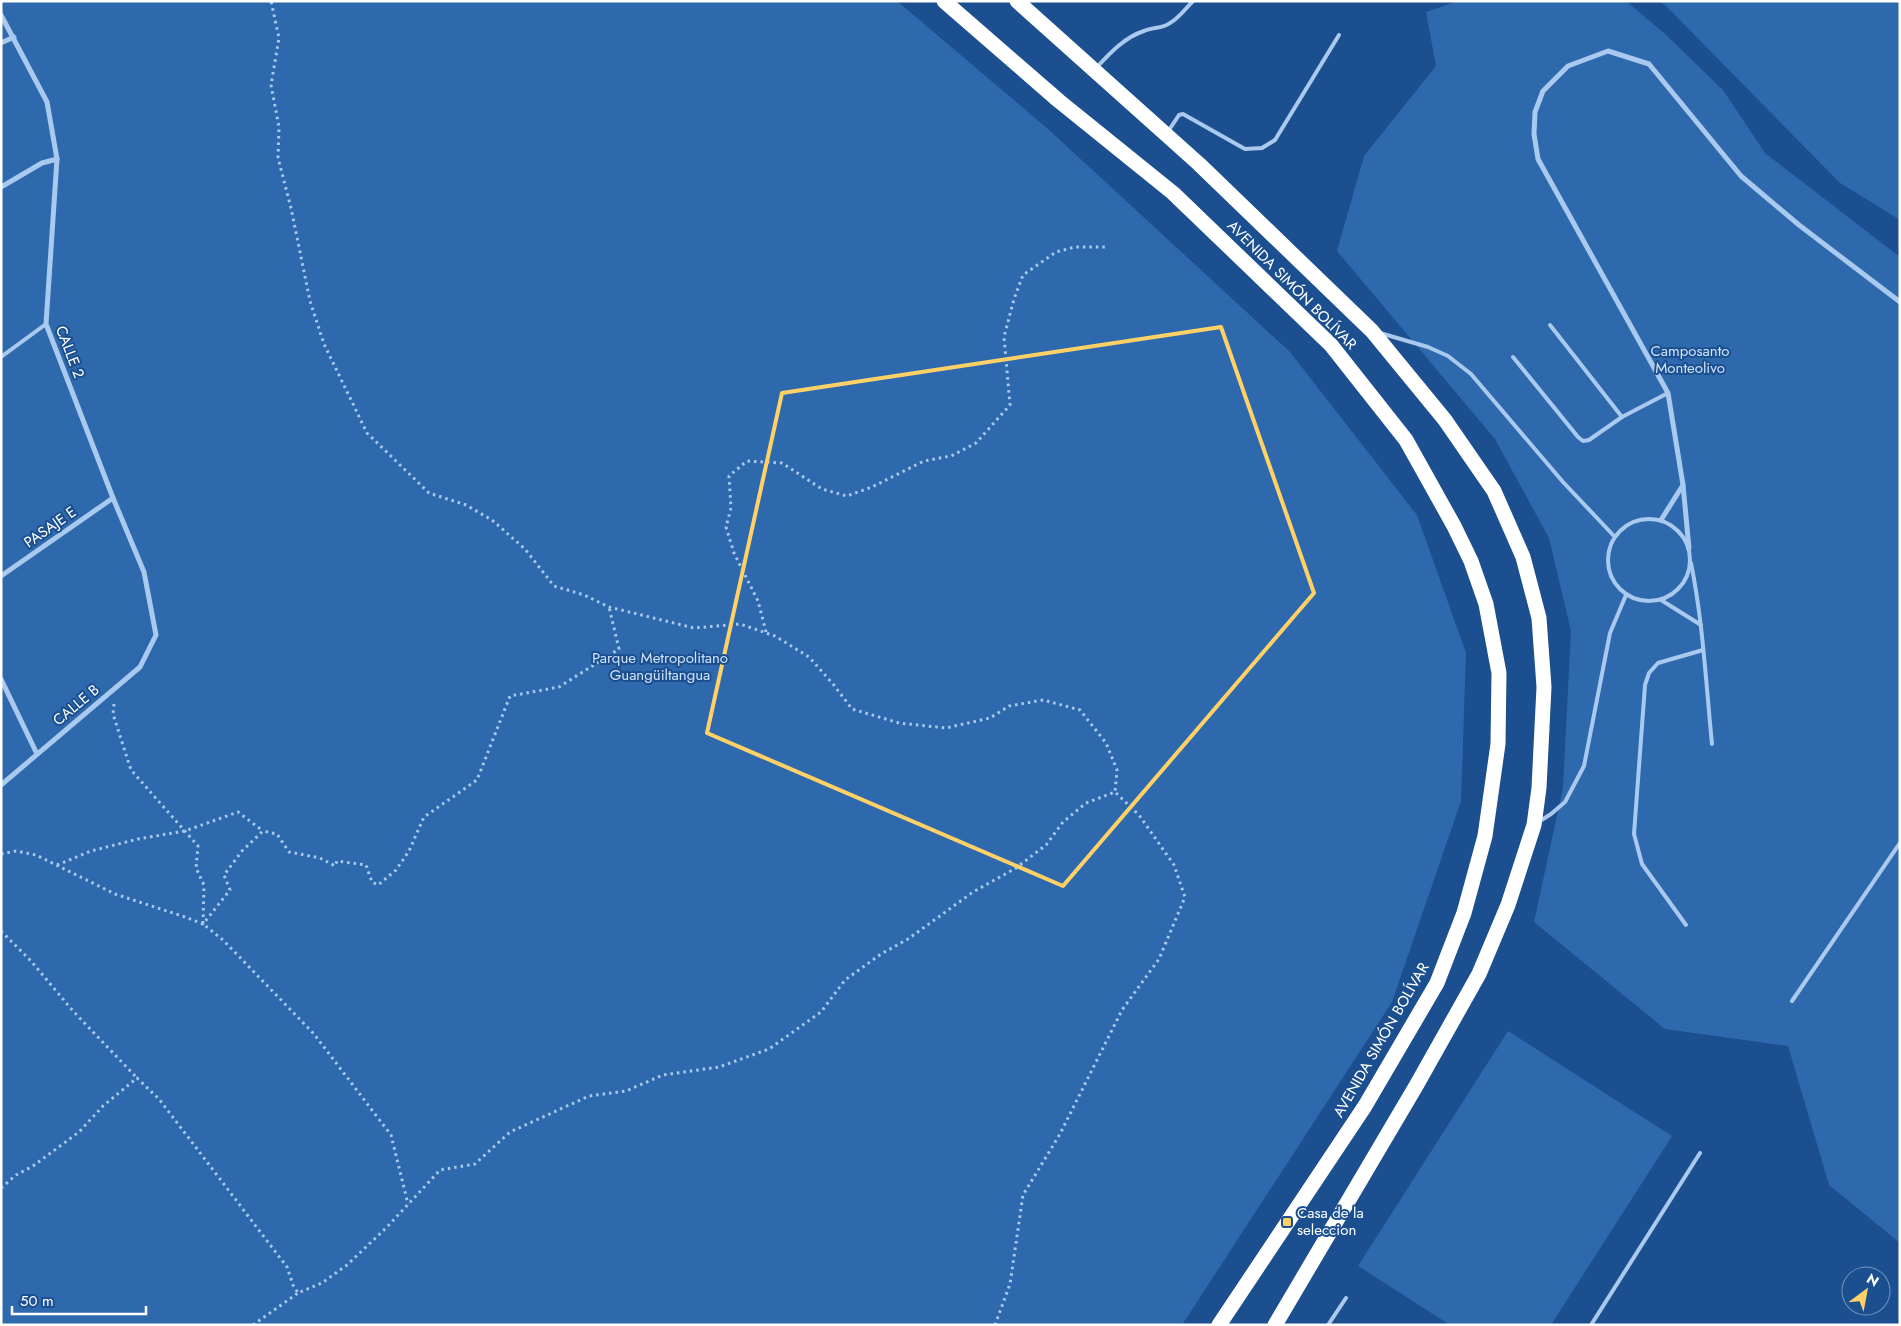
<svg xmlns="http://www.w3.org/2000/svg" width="1901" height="1326" viewBox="0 0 1901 1326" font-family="Jost,sans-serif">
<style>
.green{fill:#2e69ad}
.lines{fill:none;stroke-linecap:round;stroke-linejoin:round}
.path{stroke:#a9c9ee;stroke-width:3;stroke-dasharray:2.5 4;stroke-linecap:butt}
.lane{stroke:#a9c9ee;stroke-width:4}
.street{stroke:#a9c9ee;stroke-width:5}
.highway{stroke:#fff;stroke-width:15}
.marked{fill:none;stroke:#ffd166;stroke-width:4;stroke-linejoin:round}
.poi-dot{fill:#ffd166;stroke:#1b4f8f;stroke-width:2}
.labels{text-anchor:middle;stroke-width:4;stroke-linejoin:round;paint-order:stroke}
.street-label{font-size:15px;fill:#fff;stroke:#1b4f8f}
.park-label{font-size:15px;fill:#cfe3fa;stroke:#1b4f8f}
.poi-label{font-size:15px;fill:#fff;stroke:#1b4f8f;text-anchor:start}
</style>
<rect width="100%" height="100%" fill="#1b4f8f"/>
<!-- green -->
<g class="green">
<polygon points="1,1 897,1 1048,129 1290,352 1417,515 1466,653 1461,801 1392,1002 1182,1325 1,1325"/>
<polygon points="1458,1 1626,1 1665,34 1723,90 1765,153 1900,257 1900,1243 1829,1185 1788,1046 1665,1029 1534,922 1563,788 1571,631 1549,538 1495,439 1337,251 1364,156 1436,66 1426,12"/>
<polygon points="1659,1 1900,1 1900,220 1840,183 1666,6"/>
<polygon points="1508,1031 1672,1136 1551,1325 1450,1325 1358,1266"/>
</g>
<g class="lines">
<!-- path -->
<g class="path">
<polyline points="766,632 758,601 734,553 726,527 731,508 729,476 747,461 782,463 822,489 847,496 872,487 924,461 951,456 976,443 1010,405 1004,337 1014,299 1023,275 1056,252 1075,247 1107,247"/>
<polyline points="114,704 113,714 131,770 198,846 196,868 204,885 203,924 223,940 314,1034 391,1135 408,1204"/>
<polyline points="1,854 16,851 36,855 115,894 185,917 203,924 230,890 224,875 242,851 263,831 277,834 289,852 320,858 335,866 337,861 366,865 372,882 378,885 396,870 409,851 424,817 477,780 510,696 559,687 619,649 609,607"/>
<polyline points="57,865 91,851 138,839 185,831 238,812 263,831"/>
<polyline points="1,931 31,961 73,1011 137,1078"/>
<polyline points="1,1188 16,1175 33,1166 79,1132 103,1106 137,1078 159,1099 287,1267 293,1285 298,1293 322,1283 347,1265 387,1227 440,1170 475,1164 510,1132 589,1096 626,1091 663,1075 719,1067 769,1049 821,1012 845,980 881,954 908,939 973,892 1016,868 1046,845 1063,822 1086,803 1115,792 1117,770 1106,743 1080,710 1043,700 1009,706 990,718 946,728 899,723 852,709 833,684 809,657 775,636 740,624 694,628 609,607 584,595 554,586 525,549 492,520 466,505 429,493 367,433 324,344 310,301 291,208 278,158 279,127 271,85 279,38 271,1"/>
<polyline points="253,1325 298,1293"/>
<polyline points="995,1325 1010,1284 1023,1195 1060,1134 1122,1010 1159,959 1185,897 1174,865 1139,815 1115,792"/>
</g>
<!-- lane -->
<g class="lane">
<path d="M1097,67C1110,53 1125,37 1144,31C1153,27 1162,29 1170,23C1179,18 1186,8 1193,1"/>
<polyline points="1167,133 1179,115 1183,114 1245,149 1262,148 1275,140 1339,35"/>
<polyline points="1550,325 1622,417"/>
<polyline points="1380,333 1428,347 1448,356 1471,374 1563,482 1614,536"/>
<polyline points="1,357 46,324"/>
<polyline points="1513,357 1578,437 1583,441 1589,440 1622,417 1668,393"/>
<circle cx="1649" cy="560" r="41"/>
<path d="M1691,563C1703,622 1706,684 1712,744"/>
<polyline points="1661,600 1701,625"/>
<polyline points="1540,821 1551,814 1565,802 1584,766 1610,633 1626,595"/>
<polyline points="1686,925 1642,864 1634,834 1645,685 1649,673 1658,663 1703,650"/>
<polyline points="1792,1001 1900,843"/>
<polyline points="1328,1325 1346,1298"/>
<polyline points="1591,1325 1700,1153"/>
</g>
<!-- street -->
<g class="street">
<polyline points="1,15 47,102 57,159 46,324 113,498 144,572 156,635 140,667 1,785"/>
<polyline points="1,43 14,37"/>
<polyline points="1,187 42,163 57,159"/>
<polyline points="1661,520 1683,485"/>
<polyline points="1689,548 1683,485 1668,393 1538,159 1534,134 1535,112 1543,91 1568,66 1608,51 1649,64 1741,176 1799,225 1900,302"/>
<polyline points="1,576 113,498"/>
<polyline points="1,679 37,754"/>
</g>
<!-- highway -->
<g class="highway">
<polyline points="944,1 1059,101 1173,193 1331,345 1406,440 1454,526 1471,561 1486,604 1499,673 1498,744 1485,836 1464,913 1437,983 1365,1106 1219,1325"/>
<polyline points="1017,1 1199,164 1372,331 1445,420 1494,491 1523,557 1539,618 1544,687 1539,788 1534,825 1508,905 1479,974 1416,1086 1275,1325"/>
</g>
</g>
<!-- marked area -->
<path class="marked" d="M1221,327L1314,593L1063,886L707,733L782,393Z"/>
<!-- markers -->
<rect class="poi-dot" x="1282" y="1217" width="10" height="10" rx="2.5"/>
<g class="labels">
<!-- street labels -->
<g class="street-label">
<text transform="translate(1292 285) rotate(45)" y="5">AVENIDA SIMÓN BOLÍVAR</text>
<text transform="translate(70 352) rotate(69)" y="5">CALLE 2</text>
<text transform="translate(50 527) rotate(-35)" y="5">PASAJE E</text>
<text transform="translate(76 705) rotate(-40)" y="5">CALLE B</text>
<text transform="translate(1381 1040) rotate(-60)" y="5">AVENIDA SIMÓN BOLÍVAR</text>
</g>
<!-- park labels -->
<g class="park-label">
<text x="1690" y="356">Camposanto<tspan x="1690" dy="17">Monteolivo</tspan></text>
<text x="660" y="663">Parque Metropolitano<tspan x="660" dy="17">Guangüiltangua</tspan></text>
</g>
<!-- poi labels -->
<g class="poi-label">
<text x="1297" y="1218">Casa de la<tspan x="1297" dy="17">seleccion</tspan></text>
</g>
</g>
<!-- border -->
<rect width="1901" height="1326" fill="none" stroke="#ffffff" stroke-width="5"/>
<!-- north arrow -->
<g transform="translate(1866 1291) rotate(32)"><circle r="24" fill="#1b4f8f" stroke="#7695bc"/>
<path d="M0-4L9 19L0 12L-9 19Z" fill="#ffd166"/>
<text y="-8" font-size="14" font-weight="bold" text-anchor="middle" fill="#ffffff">N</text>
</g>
<!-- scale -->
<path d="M12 1306v8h134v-8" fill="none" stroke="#ffffff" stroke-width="2.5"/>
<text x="20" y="1306" font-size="15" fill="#ffffff" stroke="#1b4f8f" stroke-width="4" paint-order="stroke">50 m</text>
</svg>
